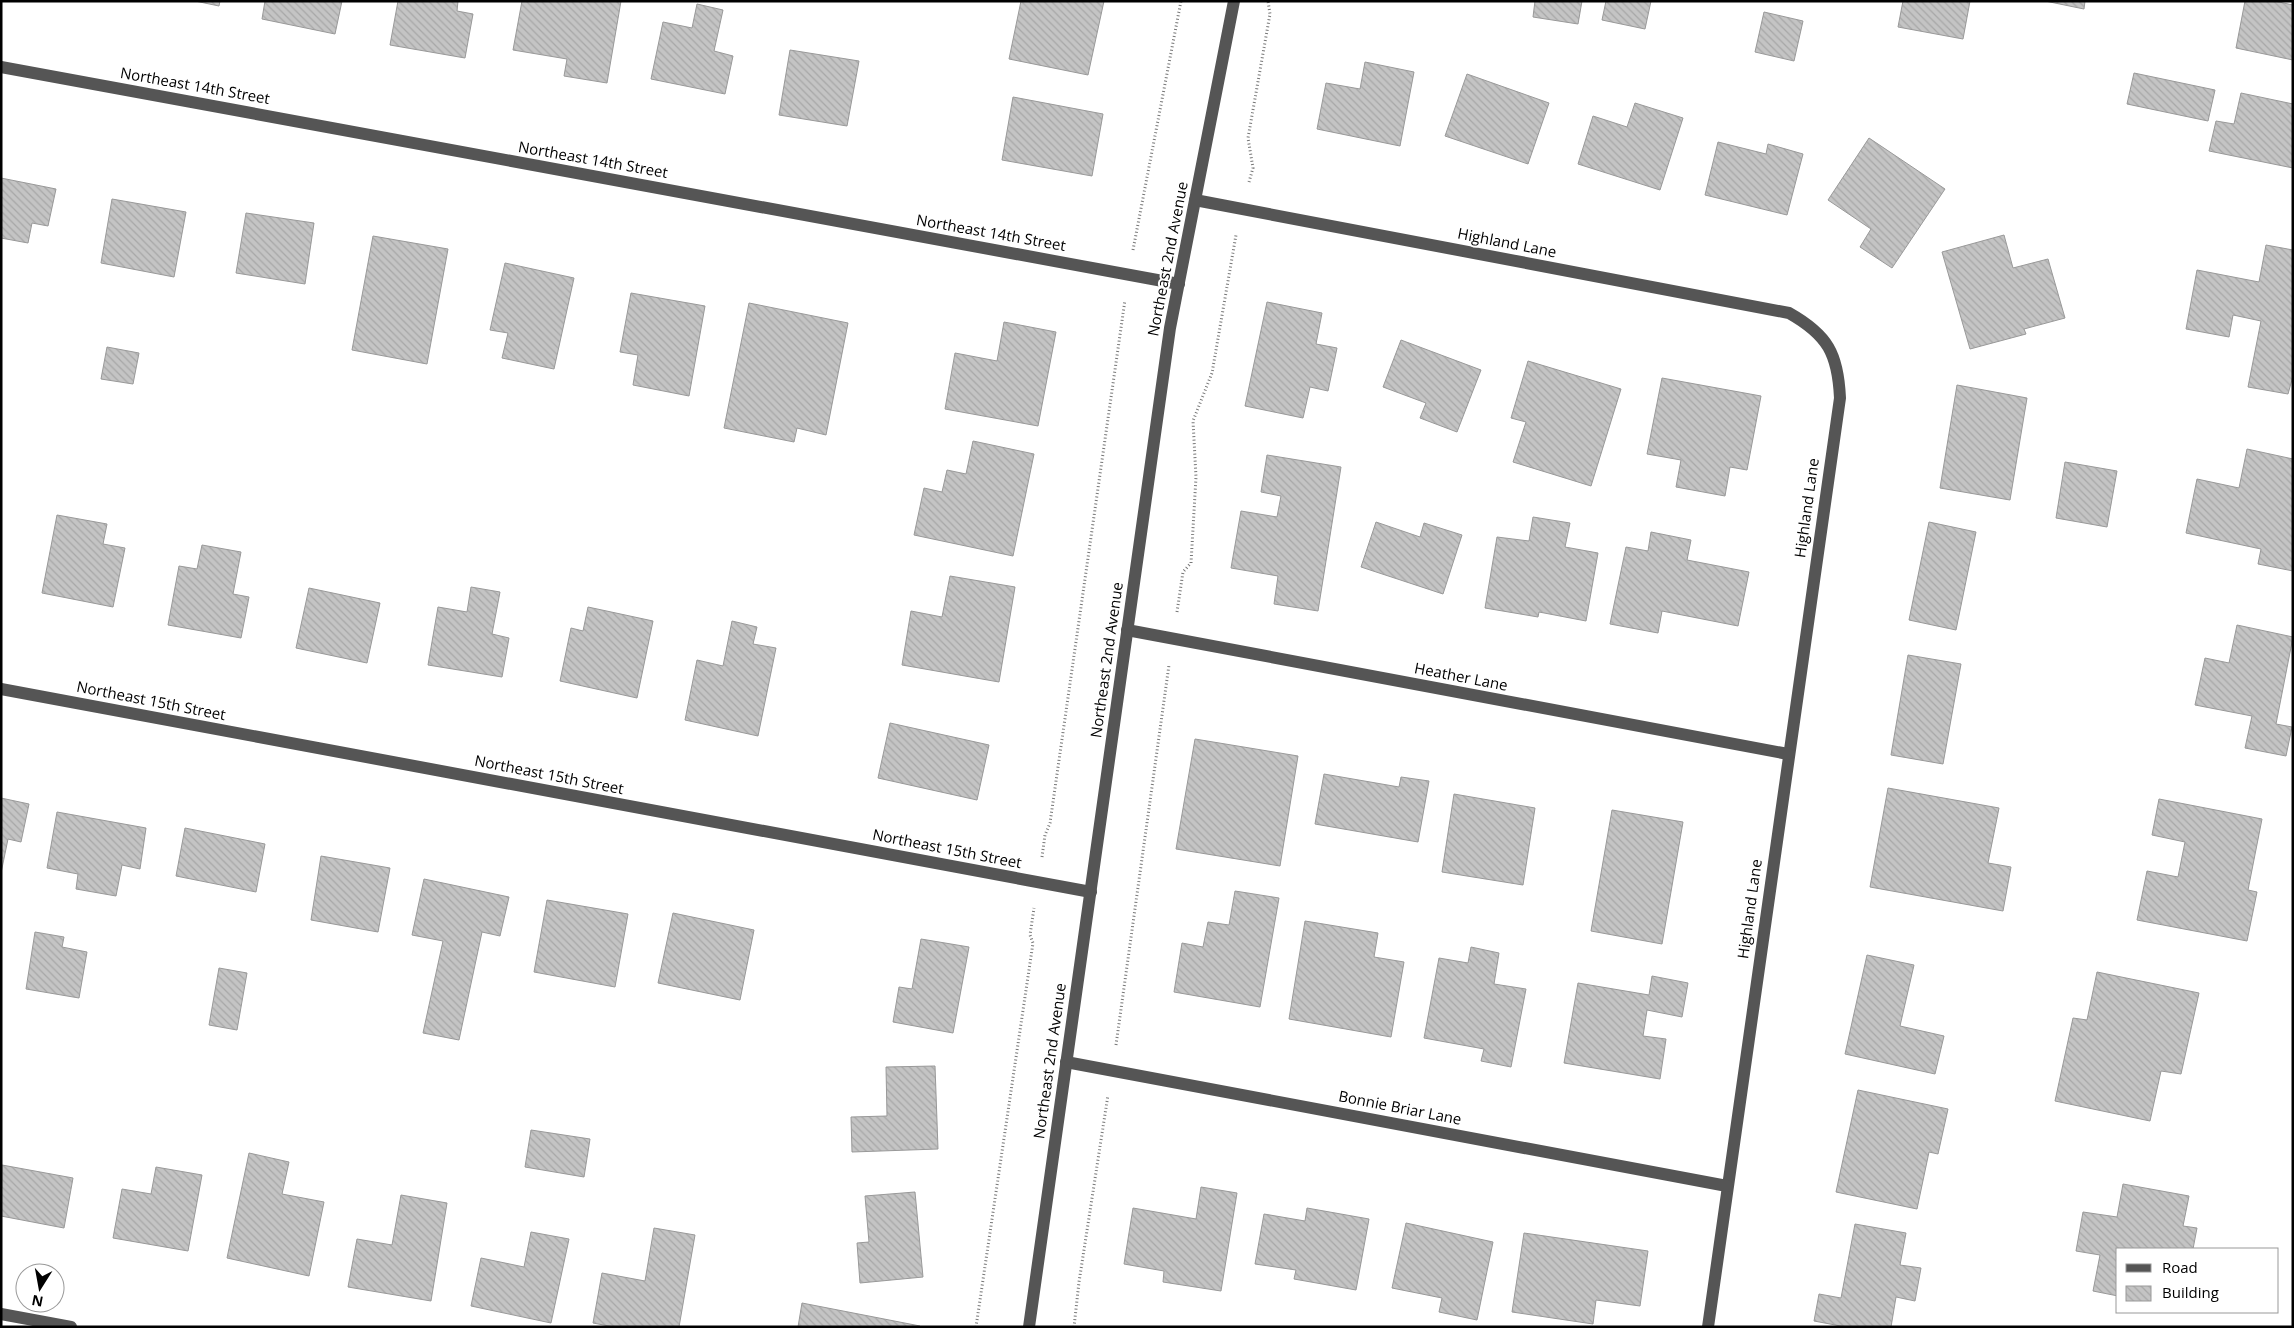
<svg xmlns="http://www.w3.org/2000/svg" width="2294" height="1328" viewBox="0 0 2294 1328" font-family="'Open Sans',sans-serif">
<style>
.building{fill:url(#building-back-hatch);stroke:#999}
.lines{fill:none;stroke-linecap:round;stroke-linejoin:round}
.path{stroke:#777;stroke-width:3;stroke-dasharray:1 2.5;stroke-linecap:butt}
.minor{stroke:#555;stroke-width:12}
.labels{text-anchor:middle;stroke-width:4;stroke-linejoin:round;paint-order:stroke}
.street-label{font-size:15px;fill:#000;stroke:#fff}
</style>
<defs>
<pattern id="building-back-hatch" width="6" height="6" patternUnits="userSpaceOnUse" patternTransform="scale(1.25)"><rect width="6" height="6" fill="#c4c4c4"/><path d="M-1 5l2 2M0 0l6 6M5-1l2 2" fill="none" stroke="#a7a7a7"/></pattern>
</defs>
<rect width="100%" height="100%" fill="#fff"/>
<!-- building -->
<g class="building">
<polygon points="195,1 220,1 219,6"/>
<polygon points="265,1 342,1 335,34 262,19"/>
<polygon points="398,1 458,1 457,11 473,14 465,58 390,45"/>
<polygon points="522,1 621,1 607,83 564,76 567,59 513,50"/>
<polygon points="1021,1 1104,1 1088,75 1009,59"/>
<polygon points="1535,1 1582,1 1578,24 1533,17"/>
<polygon points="1606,1 1651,1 1645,29 1602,20"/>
<polygon points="1903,1 1970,1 1963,39 1898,27"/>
<polygon points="2045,1 2085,1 2084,9"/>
<polygon points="2245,1 2274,1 2293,5 2293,60 2236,48"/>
<polygon points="697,4 723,10 714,51 733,56 725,94 651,79 663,22 692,28"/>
<polygon points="1764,12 1803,21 1794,61 1755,52"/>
<polygon points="790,50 859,61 847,126 779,115"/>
<polygon points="1365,62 1414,72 1400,146 1317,129 1326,83 1360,89"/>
<polygon points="2134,73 2215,90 2208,121 2127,104"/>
<polygon points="1467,74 1549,103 1528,164 1445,136"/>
<polygon points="2241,93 2293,104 2293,168 2209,151 2216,121 2234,124"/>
<polygon points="1013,97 1103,114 1092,176 1002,160"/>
<polygon points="1635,103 1683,118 1660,190 1578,164 1593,116 1627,127"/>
<polygon points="1869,138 1945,189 1892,268 1860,247 1871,229 1828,200"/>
<polygon points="1718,142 1766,154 1768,144 1803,154 1787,215 1705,195"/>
<polygon points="1,178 56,189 48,226 32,223 28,243 1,238"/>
<polygon points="112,199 186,212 174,277 101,263"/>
<polygon points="246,213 314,223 305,284 236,273"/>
<polygon points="2004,235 2013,268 2048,259 2065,318 2024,329 2026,334 1970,349 1942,252"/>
<polygon points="373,236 448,249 427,364 352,350"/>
<polygon points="2266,245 2293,250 2293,376 2288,394 2248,387 2261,321 2233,315 2229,337 2186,329 2197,270 2259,282"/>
<polygon points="505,263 574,278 554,369 502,358 508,333 490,330"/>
<polygon points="631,293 705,306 689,396 633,385 638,355 620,352"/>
<polygon points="1267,302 1322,313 1316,344 1337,348 1328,391 1310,387 1303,418 1245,406"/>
<polygon points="749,303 848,323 826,435 797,428 794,442 724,428"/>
<polygon points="1004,322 1056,332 1038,426 945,409 955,353 997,361"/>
<polygon points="1401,340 1481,370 1457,432 1420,418 1426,403 1383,387"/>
<polygon points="107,347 139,353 133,384 101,379"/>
<polygon points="1528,361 1621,389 1591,486 1513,462 1526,422 1511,418"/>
<polygon points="1662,378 1761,396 1747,470 1730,467 1725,496 1676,487 1681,460 1647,454"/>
<polygon points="1957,385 2027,398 2010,500 1940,488"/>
<polygon points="973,441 1034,454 1013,556 914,535 924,488 942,492 947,470 966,474"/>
<polygon points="2247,449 2293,459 2293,571 2258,564 2261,549 2186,533 2197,479 2239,488"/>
<polygon points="1267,455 1341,467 1318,611 1274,604 1278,576 1231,568 1241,511 1277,517 1281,496 1261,492"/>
<polygon points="2065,462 2117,471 2107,527 2056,518"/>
<polygon points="57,515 107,524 103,544 125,548 113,607 42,593"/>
<polygon points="1533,517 1570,523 1565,547 1598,553 1586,621 1539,612 1538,617 1485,608 1497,537 1529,541"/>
<polygon points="1376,522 1420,537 1424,523 1462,535 1443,594 1361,567"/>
<polygon points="1929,522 1976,532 1956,630 1909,620"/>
<polygon points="1651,532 1691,540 1687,560 1749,572 1738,626 1662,611 1658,633 1610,624 1626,547 1648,551"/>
<polygon points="202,545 241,552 233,594 249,597 241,638 168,625 179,566 197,569"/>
<polygon points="950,576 1015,587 999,682 902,665 911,611 942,617"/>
<polygon points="471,587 500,592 492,634 509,638 502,677 428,665 438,607 467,612"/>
<polygon points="309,588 380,603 367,663 296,648"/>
<polygon points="588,607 653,621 637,698 560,681 571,628 583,631"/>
<polygon points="732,621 757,627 753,644 776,648 758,736 685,720 697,660 723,666"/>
<polygon points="2237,625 2293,637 2276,724 2292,727 2286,756 2245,748 2252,716 2195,705 2205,658 2229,663"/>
<polygon points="1908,655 1961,664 1943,764 1891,755"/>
<polygon points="890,723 989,745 977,800 878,778"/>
<polygon points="1195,739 1298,756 1280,866 1176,849"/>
<polygon points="1324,774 1399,787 1401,777 1429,781 1418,842 1315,824"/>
<polygon points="1888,788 1999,808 1988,863 2011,867 2003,911 1870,887"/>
<polygon points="1454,794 1535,808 1523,885 1442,872"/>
<polygon points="1,798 29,804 21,842 8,839 1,873"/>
<polygon points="2159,799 2262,819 2248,890 2257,892 2247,941 2137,920 2147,871 2178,877 2185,842 2152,835"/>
<polygon points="1612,810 1683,822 1662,944 1591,931"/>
<polygon points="57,812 146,828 140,869 122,865 116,896 76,889 78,874 47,868"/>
<polygon points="185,828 265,844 256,892 176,876"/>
<polygon points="321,856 390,868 378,932 311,920"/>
<polygon points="424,879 509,897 500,936 482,932 459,1040 423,1033 443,941 412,935"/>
<polygon points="1235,891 1279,898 1260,1007 1174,992 1182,943 1203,947 1208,922 1229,925"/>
<polygon points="547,900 628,914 615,987 534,972"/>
<polygon points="673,913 754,930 740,1000 658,983"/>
<polygon points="1305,921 1378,933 1374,957 1404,962 1391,1037 1289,1019"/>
<polygon points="35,932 64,937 62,947 87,952 79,998 26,989"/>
<polygon points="921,939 969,947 953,1033 893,1022 899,987 912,989"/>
<polygon points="1471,947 1499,953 1494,984 1526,989 1511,1067 1481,1061 1484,1049 1424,1038 1439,958 1468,963"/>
<polygon points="1867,955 1914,965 1900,1026 1944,1036 1935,1074 1845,1054"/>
<polygon points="219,968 247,973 237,1030 209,1025"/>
<polygon points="2097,972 2199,993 2181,1074 2161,1071 2150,1121 2055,1101 2073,1018 2087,1020"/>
<polygon points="1652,976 1688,983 1682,1017 1647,1010 1643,1036 1666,1039 1660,1079 1564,1063 1578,983 1649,995"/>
<polygon points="935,1066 938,1149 852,1152 851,1117 887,1116 886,1067"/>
<polygon points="1858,1090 1948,1109 1938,1154 1929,1152 1917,1209 1836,1192"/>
<polygon points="531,1130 590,1139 584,1177 525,1167"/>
<polygon points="249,1153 289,1162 282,1194 324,1202 309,1276 227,1258"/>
<polygon points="2,1165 73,1178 64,1228 1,1216"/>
<polygon points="156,1167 202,1175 188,1251 113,1238 122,1189 151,1194"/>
<polygon points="2123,1184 2189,1196 2183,1226 2197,1228 2193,1249 2118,1249 2118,1296 2093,1291 2100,1255 2076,1251 2083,1212 2117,1217"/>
<polygon points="1201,1187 1237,1193 1221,1291 1163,1282 1164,1271 1124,1264 1133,1208 1196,1219"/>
<polygon points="915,1192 923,1277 860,1283 857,1243 869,1242 865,1196"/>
<polygon points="401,1195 447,1203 431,1301 348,1287 357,1239 392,1245"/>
<polygon points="1307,1208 1369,1219 1356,1290 1294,1279 1296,1270 1255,1264 1264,1214 1305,1221"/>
<polygon points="1406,1223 1493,1242 1477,1320 1439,1312 1442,1298 1392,1288"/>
<polygon points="1855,1224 1906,1233 1900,1265 1921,1268 1915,1301 1896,1297 1891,1327 1846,1327 1814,1321 1819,1294 1841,1298"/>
<polygon points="654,1228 695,1235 679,1327 614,1327 593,1323 602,1273 645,1281"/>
<polygon points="531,1232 569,1239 551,1323 471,1306 481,1258 524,1267"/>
<polygon points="1524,1233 1648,1251 1640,1306 1596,1300 1593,1324 1512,1312"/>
<polygon points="802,1303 920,1326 920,1327 798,1327"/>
</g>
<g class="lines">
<!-- path -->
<g class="path">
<polyline points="1249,182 1253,168 1248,138 1270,14 1268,1"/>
<polyline points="1133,250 1181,1"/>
<polyline points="1177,612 1183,572 1191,563 1196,477 1193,421 1212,373 1236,235"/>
<polyline points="1042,857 1045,835 1050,823 1125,300"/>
<polyline points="1116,1045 1169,665"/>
<polyline points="976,1327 1033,943 1030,935 1034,908"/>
<polyline points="1074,1327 1079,1282 1108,1095"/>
</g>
<!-- minor -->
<g class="minor">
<polyline points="1,67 1179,284"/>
<path d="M1195,200L1789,313C1828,335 1838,354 1840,398L1708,1327"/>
<polyline points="1127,630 1788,754"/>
<polyline points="1,689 1091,892"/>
<polyline points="1066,1062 1727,1186"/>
<polyline points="1,1314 71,1327"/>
<polyline points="1029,1327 1170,328 1234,1"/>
</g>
</g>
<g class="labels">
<!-- street labels -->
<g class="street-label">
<text transform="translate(195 86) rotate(10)" y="5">Northeast 14th Street</text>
<text transform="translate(593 160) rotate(10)" y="5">Northeast 14th Street</text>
<text transform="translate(991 233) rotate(10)" y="5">Northeast 14th Street</text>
<text transform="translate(1507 243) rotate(11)" y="5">Highland Lane</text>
<text transform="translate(1168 259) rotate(-79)" y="5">Northeast 2nd Avenue</text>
<text transform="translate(1807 508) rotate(-82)" y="5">Highland Lane</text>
<text transform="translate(1107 660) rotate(-82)" y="5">Northeast 2nd Avenue</text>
<text transform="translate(1461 677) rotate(11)" y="5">Heather Lane</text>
<text transform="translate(151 701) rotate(11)" y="5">Northeast 15th Street</text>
<text transform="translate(549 775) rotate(11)" y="5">Northeast 15th Street</text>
<text transform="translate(947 849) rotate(11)" y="5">Northeast 15th Street</text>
<text transform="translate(1750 909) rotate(-82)" y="5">Highland Lane</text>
<text transform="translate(1050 1061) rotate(-82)" y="5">Northeast 2nd Avenue</text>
<text transform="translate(1400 1108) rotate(11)" y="5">Bonnie Briar Lane</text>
</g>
</g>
<!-- border -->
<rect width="2294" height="1328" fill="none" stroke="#000000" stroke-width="5"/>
<!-- legend -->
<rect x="2116" y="1248" width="162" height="65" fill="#ffffff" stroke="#999999"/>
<rect x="2126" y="1264" width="25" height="8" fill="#555555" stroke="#999999"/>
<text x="2162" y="1273" font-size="15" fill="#000000">Road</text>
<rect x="2126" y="1286" width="25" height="15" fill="url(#building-back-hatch)" stroke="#999999"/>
<text x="2162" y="1298" font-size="15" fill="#000000">Building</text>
<!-- north arrow -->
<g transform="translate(40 1288) rotate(191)"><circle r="24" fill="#ffffff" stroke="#999999"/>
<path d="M0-4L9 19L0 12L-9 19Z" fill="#000000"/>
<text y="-8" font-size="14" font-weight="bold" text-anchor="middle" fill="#000000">N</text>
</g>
</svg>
